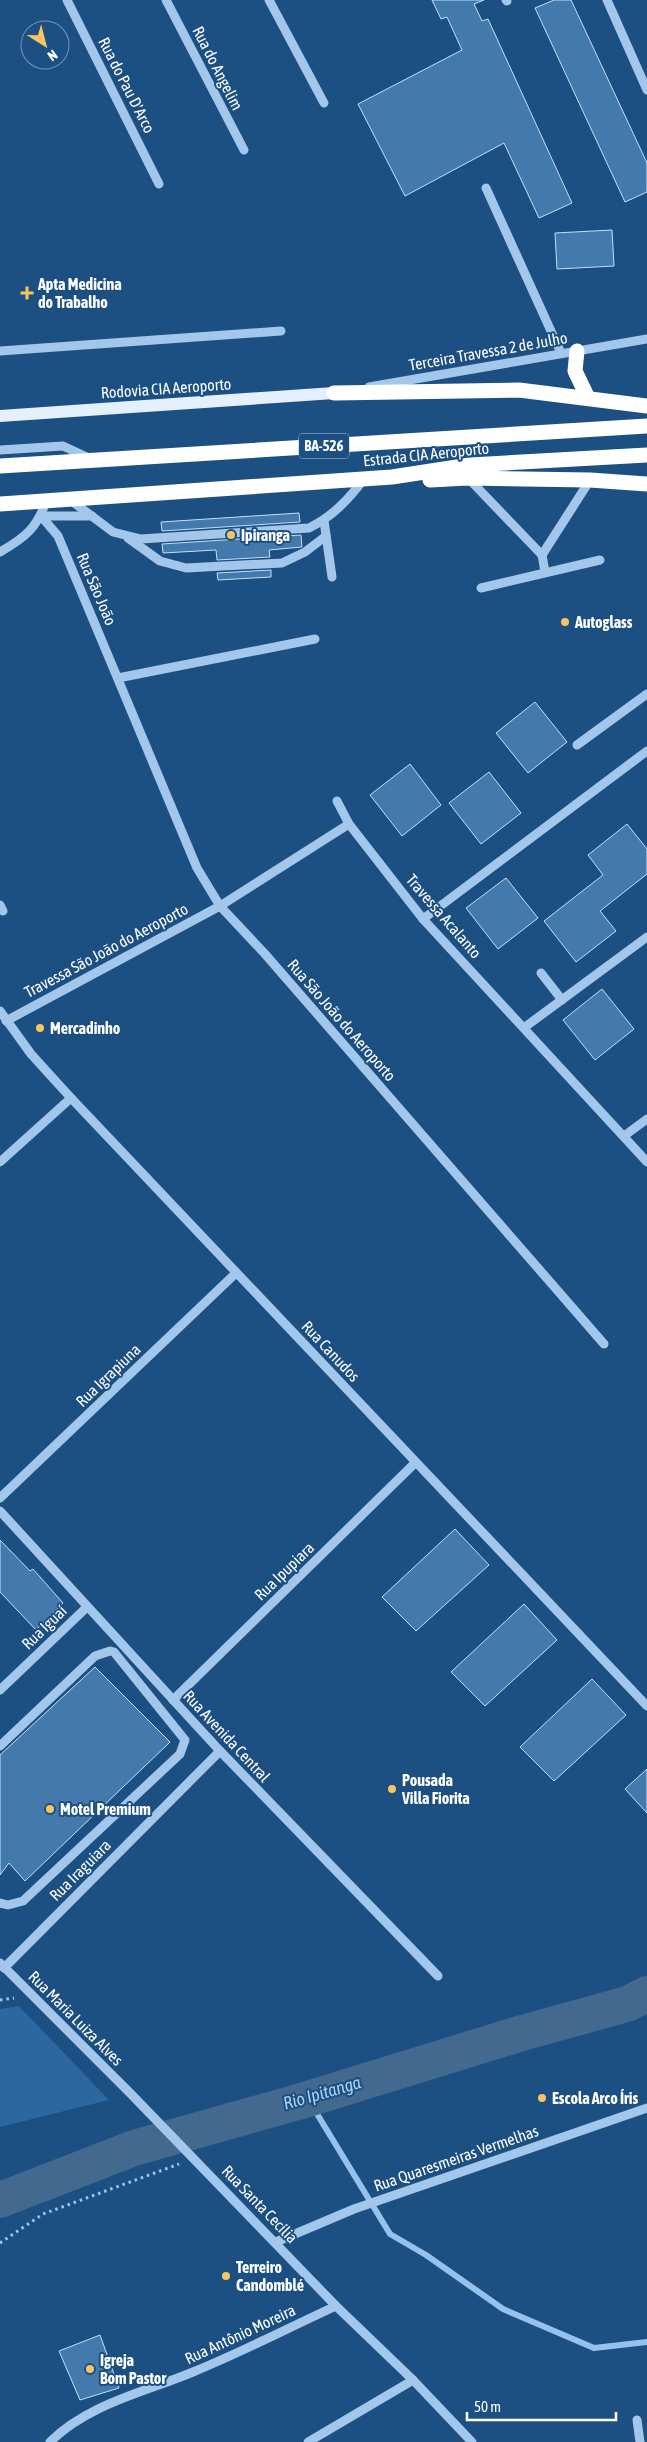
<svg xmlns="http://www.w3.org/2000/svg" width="647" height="2442" viewBox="0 0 647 2442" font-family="'Asap Condensed',sans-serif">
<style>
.green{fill:#2c679f}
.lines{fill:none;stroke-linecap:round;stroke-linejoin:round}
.stream{stroke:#95c2ec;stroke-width:6}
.river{stroke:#44698f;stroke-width:36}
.building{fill:#4479ab;stroke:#c6dff7}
.path{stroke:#a2c7ea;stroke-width:3;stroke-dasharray:2.5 4;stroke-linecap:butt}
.minor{stroke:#a2c7ea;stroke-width:9}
.major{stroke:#e5f0fe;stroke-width:12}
.highway{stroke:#fff;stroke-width:15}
.poi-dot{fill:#fac45f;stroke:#1c4f82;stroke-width:2}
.labels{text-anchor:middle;stroke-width:4;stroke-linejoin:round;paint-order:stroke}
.shield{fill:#1c4f82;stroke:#bbcada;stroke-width:1}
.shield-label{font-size:15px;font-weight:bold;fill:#fff}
.street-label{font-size:16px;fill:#fff;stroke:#1c4f82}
.poi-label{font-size:16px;font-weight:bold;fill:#fff;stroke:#1c4f82;text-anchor:start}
.water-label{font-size:18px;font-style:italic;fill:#add0f1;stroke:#1c4f82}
</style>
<rect width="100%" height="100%" fill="#1c4f82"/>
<!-- green -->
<polygon class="green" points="19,2006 109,2100 0,2127 0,2009"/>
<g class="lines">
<!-- stream -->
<polyline class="stream" points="308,2099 390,2234 426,2255 503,2309 594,2348 647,2342"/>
<!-- river -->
<polyline class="river" points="0,2200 134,2148 298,2102 522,2033 627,2004 647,1994"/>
</g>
<!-- building -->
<g class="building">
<polygon points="432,0 484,0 474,4 482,21 488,19 572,203 539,218 504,143 405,196 358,104 462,50 447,17 441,19"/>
<polygon points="554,0 571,0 647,163 647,192 625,202 535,8"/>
<polygon points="612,230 614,266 557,269 555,233"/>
<polygon points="299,513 300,522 162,531 161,522"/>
<polygon points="301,535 302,547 269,550 270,557 217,560 216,550 163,553 162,544"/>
<polygon points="271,570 271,577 218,580 217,573"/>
<polygon points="535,702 567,742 528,773 496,733"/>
<polygon points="410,764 441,805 402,836 370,795"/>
<polygon points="489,772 521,813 481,844 449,803"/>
<polygon points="627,824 647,849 647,874 600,911 616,931 576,962 544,921 603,875 588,855"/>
<polygon points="506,878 538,918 498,949 466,908"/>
<polygon points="602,989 634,1029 595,1060 563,1020"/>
<polygon points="455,1529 489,1565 416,1631 382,1597"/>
<polygon points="0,1540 30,1571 33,1569 63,1603 36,1630 0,1592"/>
<polygon points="524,1604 557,1640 485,1706 451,1672"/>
<polygon points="95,1667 170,1742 25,1881 9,1863 0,1875 0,1755"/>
<polygon points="592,1679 626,1715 554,1781 520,1747"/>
<polygon points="647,1769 647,1813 625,1789"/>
<polygon points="100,2335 119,2388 80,2400 59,2351"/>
</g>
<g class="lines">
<!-- path -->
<g class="path">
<polyline points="0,2000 14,1998"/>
<polyline points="0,2243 43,2214 179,2164"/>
</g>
<!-- minor -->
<g class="minor">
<polyline points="67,0 159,184"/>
<polyline points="166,0 244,150"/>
<polyline points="269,0 324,103"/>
<polyline points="506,0 507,1"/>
<polyline points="607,0 647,90"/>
<polyline points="486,188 561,353"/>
<polyline points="0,351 281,331"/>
<polyline points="369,387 647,339"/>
<polyline points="0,450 63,446 89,458"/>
<polyline points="468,478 542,555 545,572"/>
<path d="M69,499L113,532L141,539L309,528C333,516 348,500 364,479"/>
<polyline points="41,516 58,536 197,868 220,906 265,954 604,1344"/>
<polyline points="41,516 92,516"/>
<polyline points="324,521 332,577"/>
<polyline points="128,538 160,561 186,568 282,563 305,552 326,536"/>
<path d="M0,552C26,537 37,528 47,499"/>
<polyline points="542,555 590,480"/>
<polyline points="481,588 600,560"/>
<polyline points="118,678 315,639"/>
<polyline points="577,745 647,694"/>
<polyline points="337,801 349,824"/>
<polyline points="0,905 3,911"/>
<polyline points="423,919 647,751"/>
<polyline points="541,973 562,1000"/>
<polyline points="0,1011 31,1054 71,1098 647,1706"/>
<polyline points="6,1021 220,906 349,824 423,919 647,1162"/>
<polyline points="525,1027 647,937"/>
<polyline points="624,1136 647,1119"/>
<polyline points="0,1162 71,1098"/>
<polyline points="0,1498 236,1273"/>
<polyline points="0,1511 220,1751 438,1976"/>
<polyline points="0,1690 87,1607"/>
<polyline points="173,1700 415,1463"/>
<polyline points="0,1746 95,1656 110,1651 114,1652 185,1740 180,1754 23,1901 8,1905 0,1903"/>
<polyline points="0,1963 131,2094 336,2306 413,2380 472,2442"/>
<polyline points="4,1968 220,1751"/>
<polyline points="276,2242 354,2209 647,2108"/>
<polyline points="637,2420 640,2442"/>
<path d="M50,2442C88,2404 145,2392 193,2372C242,2352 288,2328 336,2306"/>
<polyline points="308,2442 413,2380"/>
</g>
<!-- major -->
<polyline class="major" points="0,416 334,393"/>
<!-- highway -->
<g class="highway">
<polyline points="577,351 575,371 588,398"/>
<polyline points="334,393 519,390 647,406"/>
<polyline points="0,466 647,426"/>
<polyline points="430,480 468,478 590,480 647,484"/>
<polyline points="0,504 392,477 470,465 647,455"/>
</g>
</g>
<!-- markers -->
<g class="poi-dot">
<path d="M24.5 285.5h5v5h5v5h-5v5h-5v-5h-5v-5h5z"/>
<circle cx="231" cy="535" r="5"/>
<circle cx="565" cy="622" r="5"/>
<circle cx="40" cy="1028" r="5"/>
<circle cx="392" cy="1789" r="5"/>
<circle cx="50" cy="1809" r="5"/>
<circle cx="542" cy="2098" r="5"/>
<circle cx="226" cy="2276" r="5"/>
<circle cx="90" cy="2369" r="5"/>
</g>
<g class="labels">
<!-- shield labels -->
<rect class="shield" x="299" y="433.5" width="50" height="25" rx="4"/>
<g class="shield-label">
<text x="324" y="451">BA-526</text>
</g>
<!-- street labels -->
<g class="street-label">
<text transform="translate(218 68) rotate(63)" y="6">Rua do Angelim</text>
<text transform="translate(127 85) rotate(63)" y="6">Rua do Pau D'Arco</text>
<text transform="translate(488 351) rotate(-10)" y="6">Terceira Travessa 2 de Julho</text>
<text transform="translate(166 388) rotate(-4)" y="6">Rodovia CIA Aeroporto</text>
<text transform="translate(426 454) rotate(-6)" y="6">Estrada CIA Aeroporto</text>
<text transform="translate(97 589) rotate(67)" y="6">Rua São João</text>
<text transform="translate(444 916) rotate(49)" y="6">Travessa Acalanto</text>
<text transform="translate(106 950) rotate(-28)" y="6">Travessa São João do Aeroporto</text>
<text transform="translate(342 1020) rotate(49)" y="6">Rua São João do Aeroporto</text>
<text transform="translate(331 1351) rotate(47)" y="6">Rua Canudos</text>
<text transform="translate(108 1375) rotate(-44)" y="6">Rua Igrapiuna</text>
<text transform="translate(284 1571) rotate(-44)" y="6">Rua Ipupiara</text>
<text transform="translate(44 1627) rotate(-44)" y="6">Rua Iguaí</text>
<text transform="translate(227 1736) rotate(47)" y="6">Rua Avenida Central</text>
<text transform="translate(80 1870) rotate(-45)" y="6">Rua Iraguiara</text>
<text transform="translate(76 2018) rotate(45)" y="6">Rua Maria Luiza Alves</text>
<text transform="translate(456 2158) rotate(-19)" y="6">Rua Quaresmeiras Vermelhas</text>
<text transform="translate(260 2204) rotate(46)" y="6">Rua Santa Cecília</text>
<text transform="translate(240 2334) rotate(-25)" y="6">Rua Antônio Moreira</text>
</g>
<!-- poi labels -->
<g class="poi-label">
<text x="38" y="290">Apta Medicina<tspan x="38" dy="18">do Trabalho</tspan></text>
<text x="241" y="541">Ipiranga</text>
<text x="575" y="628">Autoglass</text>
<text x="50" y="1034">Mercadinho</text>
<text x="402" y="1786">Pousada<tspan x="402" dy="18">Villa Fiorita</tspan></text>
<text x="60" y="1815">Motel Premium</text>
<text x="552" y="2104">Escola Arco Íris</text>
<text x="236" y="2273">Terreiro<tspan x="236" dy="18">Candomblé</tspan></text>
<text x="100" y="2366">Igreja<tspan x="100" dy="18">Bom Pastor</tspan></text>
</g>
<!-- water labels -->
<g class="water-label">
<text transform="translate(322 2093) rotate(-16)" y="6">Rio Ipitanga</text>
</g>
</g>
<!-- north arrow -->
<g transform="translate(45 45) rotate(144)"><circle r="24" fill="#1c4f82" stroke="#7795b4"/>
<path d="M0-4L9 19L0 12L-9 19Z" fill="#fac45f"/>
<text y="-8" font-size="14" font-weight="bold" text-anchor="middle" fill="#ffffff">N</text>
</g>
<!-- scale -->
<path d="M467 2412v8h149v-8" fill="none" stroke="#ffffff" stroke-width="2.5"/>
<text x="474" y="2412" font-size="15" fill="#ffffff" stroke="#1c4f82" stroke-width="4" paint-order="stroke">50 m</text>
</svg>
